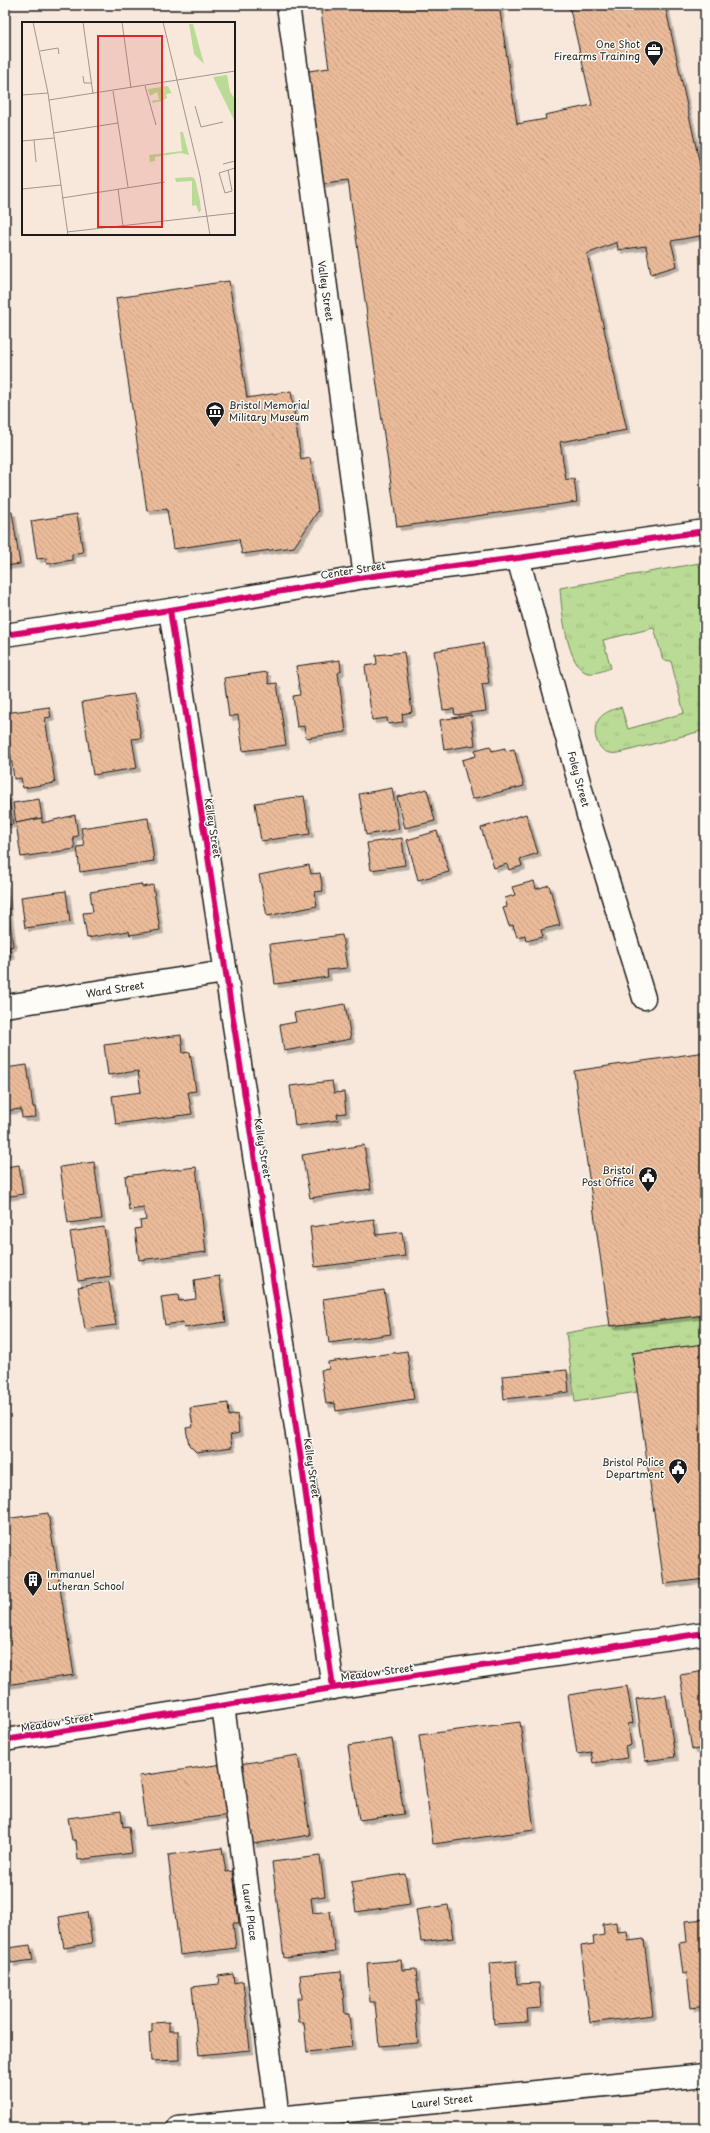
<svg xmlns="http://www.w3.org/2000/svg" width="710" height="2133" viewBox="0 0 710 2133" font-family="'Playpen Sans',sans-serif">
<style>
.grass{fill:url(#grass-tufts);stroke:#6b7c58}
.building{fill:url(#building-back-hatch);stroke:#1c1c1c;filter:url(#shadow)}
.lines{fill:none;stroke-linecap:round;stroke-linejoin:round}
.minor-casing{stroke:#1c1c1c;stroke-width:25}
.tertiary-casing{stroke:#1c1c1c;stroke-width:25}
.minor{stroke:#fdfcf7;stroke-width:22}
.tertiary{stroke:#fdfcf7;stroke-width:22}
.cycleway-casing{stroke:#fdfcf7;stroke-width:8}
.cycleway{stroke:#d6006c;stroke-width:6}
.labels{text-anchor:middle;stroke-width:3;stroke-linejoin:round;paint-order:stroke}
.poi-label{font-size:10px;fill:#1c1c1c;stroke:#fdfcf7;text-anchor:end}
.street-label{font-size:10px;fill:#1c1c1c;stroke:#fdfcf7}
.inset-road{fill:none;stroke:#9f968f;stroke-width:1}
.view{fill:#d62828;fill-opacity:0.15;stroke:#d62828;stroke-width:2}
.inset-edge{fill:none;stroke:#1c1c1c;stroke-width:2}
</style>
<defs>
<pattern id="grass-tufts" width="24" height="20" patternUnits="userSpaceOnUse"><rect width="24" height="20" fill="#badb95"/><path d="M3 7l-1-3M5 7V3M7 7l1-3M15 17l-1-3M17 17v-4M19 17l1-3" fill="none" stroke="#9fbb80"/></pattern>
<pattern id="building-back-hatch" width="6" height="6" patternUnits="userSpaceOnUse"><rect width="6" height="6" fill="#eabb9a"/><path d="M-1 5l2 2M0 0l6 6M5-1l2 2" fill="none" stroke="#c8a084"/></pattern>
<filter id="shadow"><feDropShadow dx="3.5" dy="3.5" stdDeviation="0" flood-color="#0004"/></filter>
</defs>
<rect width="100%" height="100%" fill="#f7e8db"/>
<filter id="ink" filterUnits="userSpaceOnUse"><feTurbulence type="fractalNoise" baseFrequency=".025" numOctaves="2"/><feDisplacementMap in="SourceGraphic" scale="8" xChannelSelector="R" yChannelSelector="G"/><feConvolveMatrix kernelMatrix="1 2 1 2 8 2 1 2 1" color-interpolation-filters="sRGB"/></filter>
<g filter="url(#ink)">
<!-- grass -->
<g class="grass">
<path d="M705,562V730L623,752C619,753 613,754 610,753C596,751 591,729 599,719C604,712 614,709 621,707L628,729L684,713L671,661L663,660L654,628L603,640L611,668C604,670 596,674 589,673C567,671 561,605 560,588Z"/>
<polygon points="705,1315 705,1344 632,1353 637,1392 575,1402 566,1333 600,1327"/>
</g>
<!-- building -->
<g class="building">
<polygon points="320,5 499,5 517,124 546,119 545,115 592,105 569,5 665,5 705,188 705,235 671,241 677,266 651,274 646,246 618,250 617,242 587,254 627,430 560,442 566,480 574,478 577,502 397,527 348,180 318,184 302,72 329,68"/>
<polygon points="229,281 247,398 291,391 301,460 310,458 318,511 294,547 242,554 239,539 173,549 167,509 147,511 116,298"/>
<polygon points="12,512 20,564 5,566 5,513"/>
<polygon points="77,514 83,552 72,554 72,560 47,564 46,558 37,559 31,521"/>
<polygon points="483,643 489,683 482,684 486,711 455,715 454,709 443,710 434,651"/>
<polygon points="404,652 412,712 402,714 403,722 388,724 387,718 372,720 365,666 377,664 376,655"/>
<polygon points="340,660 341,671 338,673 346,732 306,738 304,726 297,727 293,696 300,695 296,666"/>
<polygon points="267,672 269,684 277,683 286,745 243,751 238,715 229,717 224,678"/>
<polygon points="134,694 141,738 132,739 137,768 93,775 82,702"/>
<polygon points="49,707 51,717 45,718 55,783 23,788 21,778 14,779 5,713"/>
<polygon points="471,715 475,745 444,750 440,720"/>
<polygon points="490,746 492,751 505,748 505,751 514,749 524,786 472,799 462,760 476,756 475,750"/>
<polygon points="392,788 399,829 366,835 359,794"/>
<polygon points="427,789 435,821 405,828 397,797"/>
<polygon points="8,795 13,824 5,825 5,796"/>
<polygon points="304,796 310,834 261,841 255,803"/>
<polygon points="39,799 42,818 16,823 13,803"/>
<polygon points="526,814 538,853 520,859 522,866 509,870 507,864 494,868 481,828"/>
<polygon points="75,815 78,836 73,837 75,849 21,857 16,823 42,818 42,823"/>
<polygon points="148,818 154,861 80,872 77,847 84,846 81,828"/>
<polygon points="437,831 449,872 418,880 407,840"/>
<polygon points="402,838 405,865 371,870 367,843"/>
<polygon points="309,865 311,874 320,873 323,891 315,892 317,906 267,916 259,875"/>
<polygon points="534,881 536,889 549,885 560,925 541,930 543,937 526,941 525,935 517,937 513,925 509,926 503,908 507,907 505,898 515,895 512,887"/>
<polygon points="5,883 13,946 9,947 11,956 5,956"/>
<polygon points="141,884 142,887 153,885 160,930 130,935 129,931 87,938 83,913 93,912 90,892"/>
<polygon points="66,891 70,922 25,928 21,897"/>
<polygon points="342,935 347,968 327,970 328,977 275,984 270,944"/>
<polygon points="345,1004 351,1039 284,1051 280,1025 296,1022 294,1013"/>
<polygon points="181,1035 183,1053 190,1052 196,1091 188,1092 192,1114 116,1124 112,1096 141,1092 138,1071 108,1075 104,1045"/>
<polygon points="705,1052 705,1315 610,1326 574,1071"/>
<polygon points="27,1065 33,1107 35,1107 36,1117 22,1118 21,1109 5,1111 5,1068"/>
<polygon points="332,1081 334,1093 344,1092 346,1113 337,1114 338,1120 295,1126 290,1086"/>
<polygon points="364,1145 371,1189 310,1198 302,1155"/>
<polygon points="94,1162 102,1219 68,1223 60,1167"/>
<polygon points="19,1165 23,1194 5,1197 5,1167"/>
<polygon points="196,1167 206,1252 139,1260 135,1229 141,1228 140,1221 146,1220 144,1208 129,1210 125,1176"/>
<polygon points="374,1219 376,1235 402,1232 405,1256 315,1267 310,1227"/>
<polygon points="104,1227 111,1276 78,1281 70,1232"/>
<polygon points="219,1276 226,1322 184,1328 183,1322 165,1325 161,1297 178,1295 179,1301 196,1299 194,1280"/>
<polygon points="109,1282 116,1325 85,1329 78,1287"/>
<polygon points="384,1290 391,1334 329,1343 323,1299"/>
<polygon points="705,1344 705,1579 664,1584 632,1353"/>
<polygon points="407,1351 414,1399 336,1411 335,1403 326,1404 321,1370 329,1369 328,1362"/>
<polygon points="567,1370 569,1392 504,1399 502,1376"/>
<polygon points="228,1403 229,1416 237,1414 239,1433 230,1435 232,1447 196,1452 189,1445 186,1428 193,1427 190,1408"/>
<polygon points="48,1513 74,1675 5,1685 5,1519"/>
<polygon points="705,1671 705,1748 692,1750 680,1675"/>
<polygon points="627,1686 633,1723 628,1724 631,1745 625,1747 627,1758 593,1763 591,1752 577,1754 568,1695"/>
<polygon points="666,1695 675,1757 645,1761 636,1699"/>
<polygon points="520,1722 534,1830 433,1844 419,1735"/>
<polygon points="392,1739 404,1814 359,1820 348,1746"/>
<polygon points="298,1755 310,1835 253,1844 240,1764"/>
<polygon points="223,1764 230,1815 146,1826 139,1776"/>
<polygon points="121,1811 123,1827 129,1826 132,1853 78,1860 76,1840 72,1840 68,1818"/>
<polygon points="222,1848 226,1872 233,1871 239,1923 233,1923 236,1948 180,1955 168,1855"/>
<polygon points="320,1856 325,1896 311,1898 313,1913 330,1911 335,1952 284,1958 272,1862"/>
<polygon points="405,1874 410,1904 356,1912 351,1882"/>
<polygon points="448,1905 453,1938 421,1942 416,1910"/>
<polygon points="87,1912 92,1943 64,1948 59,1917"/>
<polygon points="705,1919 705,2006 691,2008 687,1973 683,1974 679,1943 687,1942 685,1921"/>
<polygon points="616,1922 617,1932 627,1931 628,1941 644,1939 653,2015 590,2023 581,1946 594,1944 593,1937 604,1935 603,1924"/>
<polygon points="30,1945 33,1960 11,1963 8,1948"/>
<polygon points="401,1960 402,1970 416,1969 419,2000 415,2000 418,2043 379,2046 375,2002 370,2002 367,1963"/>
<polygon points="516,1961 517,1984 539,1983 541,2008 527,2009 528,2022 494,2024 490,1963"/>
<polygon points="341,1971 345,2014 349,2014 352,2047 307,2052 304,2022 299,2022 297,1998 302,1998 300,1975"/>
<polygon points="233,1974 234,1983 243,1981 250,2050 199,2055 192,1987 219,1984 218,1976"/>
<polygon points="169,2022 169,2031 178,2031 179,2060 151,2061 149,2033 152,2032 152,2023"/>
</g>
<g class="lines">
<!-- minor casing -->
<g class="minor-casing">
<g id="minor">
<polyline points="288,5 365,577"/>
<polyline points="518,558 591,826 644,998"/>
<polyline points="170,610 301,1460 333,1688"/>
<polyline points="5,1006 225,972"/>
<polyline points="223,1706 278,2118"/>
<polyline points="5,1740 333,1688 705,1633"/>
<polyline points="178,2128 705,2075"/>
</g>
</g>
<!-- tertiary casing -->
<g class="tertiary-casing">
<polyline id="tertiary" points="5,635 170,610 365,577 518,558 705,531"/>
</g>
<!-- minor -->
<use href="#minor" class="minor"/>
<!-- tertiary -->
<use href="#tertiary" class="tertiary"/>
<!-- cycleway casing -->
<g class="cycleway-casing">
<g id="cycleway">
<polyline points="170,610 301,1460 333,1688"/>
<polyline points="5,635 170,610 365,577 518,558 705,531"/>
<polyline points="5,1740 333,1688 705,1633"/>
</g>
</g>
<!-- cycleway -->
<use href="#cycleway" class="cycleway"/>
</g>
</g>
<!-- icons -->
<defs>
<g id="office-pin" transform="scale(1)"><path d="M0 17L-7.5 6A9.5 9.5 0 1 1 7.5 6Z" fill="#1c1c1c" stroke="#fdfcf7"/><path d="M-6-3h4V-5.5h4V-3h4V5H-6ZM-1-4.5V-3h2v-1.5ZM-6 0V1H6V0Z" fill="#fff"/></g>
<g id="museum-pin" transform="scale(1)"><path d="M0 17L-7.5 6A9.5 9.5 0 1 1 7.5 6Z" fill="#1c1c1c" stroke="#fdfcf7"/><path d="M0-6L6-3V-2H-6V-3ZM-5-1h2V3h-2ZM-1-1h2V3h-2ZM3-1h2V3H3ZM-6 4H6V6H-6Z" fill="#fff"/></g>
<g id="civic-pin" transform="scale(1)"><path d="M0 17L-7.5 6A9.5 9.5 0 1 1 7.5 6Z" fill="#1c1c1c" stroke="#fdfcf7"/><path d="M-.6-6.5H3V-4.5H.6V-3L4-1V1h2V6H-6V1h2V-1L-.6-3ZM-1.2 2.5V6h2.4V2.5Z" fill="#fff"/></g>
<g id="building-pin" transform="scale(1)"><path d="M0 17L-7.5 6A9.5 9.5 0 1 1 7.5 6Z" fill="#1c1c1c" stroke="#fdfcf7"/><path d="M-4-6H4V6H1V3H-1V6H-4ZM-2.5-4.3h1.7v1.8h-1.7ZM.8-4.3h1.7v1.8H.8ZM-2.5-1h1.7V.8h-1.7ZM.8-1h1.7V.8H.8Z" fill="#fff"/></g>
</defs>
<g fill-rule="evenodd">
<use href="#office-pin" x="654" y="50"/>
<use href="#museum-pin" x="215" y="411"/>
<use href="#civic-pin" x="648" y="1176"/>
<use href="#civic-pin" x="678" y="1468"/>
<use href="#building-pin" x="33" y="1580"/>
</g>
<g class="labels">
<!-- poi labels -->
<g class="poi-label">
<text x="640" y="48">One Shot<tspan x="640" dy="12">Firearms Training</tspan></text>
<text x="229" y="409" text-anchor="start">Bristol Memorial<tspan x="229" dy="12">Military Museum</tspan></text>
<text x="634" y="1174">Bristol<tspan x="634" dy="12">Post Office</tspan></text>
<text x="664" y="1466">Bristol Police<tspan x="664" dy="12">Department</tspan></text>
<text x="47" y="1578" text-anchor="start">Immanuel<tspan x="47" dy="12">Lutheran School</tspan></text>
</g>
<!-- street labels -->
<g class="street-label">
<text transform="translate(326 291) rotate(82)" y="4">Valley Street</text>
<text transform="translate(353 570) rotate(-9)" y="4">Center Street</text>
<text transform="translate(579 779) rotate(75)" y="4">Foley Street</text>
<text transform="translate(213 828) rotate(81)" y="4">Kelley Street</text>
<text transform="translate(115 989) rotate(-9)" y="4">Ward Street</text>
<text transform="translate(263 1148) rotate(81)" y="4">Kelley Street</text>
<text transform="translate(312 1468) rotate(82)" y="4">Kelley Street</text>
<text transform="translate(377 1672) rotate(-8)" y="4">Meadow Street</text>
<text transform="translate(57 1722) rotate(-9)" y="4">Meadow Street</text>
<text transform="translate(250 1912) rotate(82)" y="4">Laurel Place</text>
<text transform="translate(442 2101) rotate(-6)" y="4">Laurel Street</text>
</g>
</g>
<!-- overview -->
<g transform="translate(22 22)">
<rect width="213" height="213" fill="#f7e8db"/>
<path d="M146,64L152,76L149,71L144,72L145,76L140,79L130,81L131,78H137L136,73L135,70L128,74L126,67ZM158,110H161L167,133L158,131L133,135V139L128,140L127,133L160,129ZM170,155L173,157L178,179L179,188L177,191L174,183L170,184V159L154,160L153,156Z" fill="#badb95"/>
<path d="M167,2H171L182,42L172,32ZM205,53L208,70L213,77V100L191,55Z" fill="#badb95"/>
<path class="inset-road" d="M11,0L26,71L46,213M61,0L71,72M100,0L109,66M141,0L178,154L188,213M18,29L36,26L37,32M61,54L62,61H69M123,64L134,103M91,69L106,165M0,73L26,71M27,78L213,49M173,84L179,105L201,100M31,111L96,101M12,118L14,140M0,119L32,116M201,142L213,139M206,148L210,169L203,171L197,151L213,146M0,167L39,163M96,167L101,204M40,176L143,160M45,210L213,191"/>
<path class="view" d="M76,14H140V205H76Z"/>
<rect width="213" height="213" class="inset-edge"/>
</g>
<!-- margin -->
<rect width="710" height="2133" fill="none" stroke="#fdfcf7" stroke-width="20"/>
<rect x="10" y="10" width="690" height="2113" fill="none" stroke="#1c1c1c" stroke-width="1.5" filter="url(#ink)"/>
</svg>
